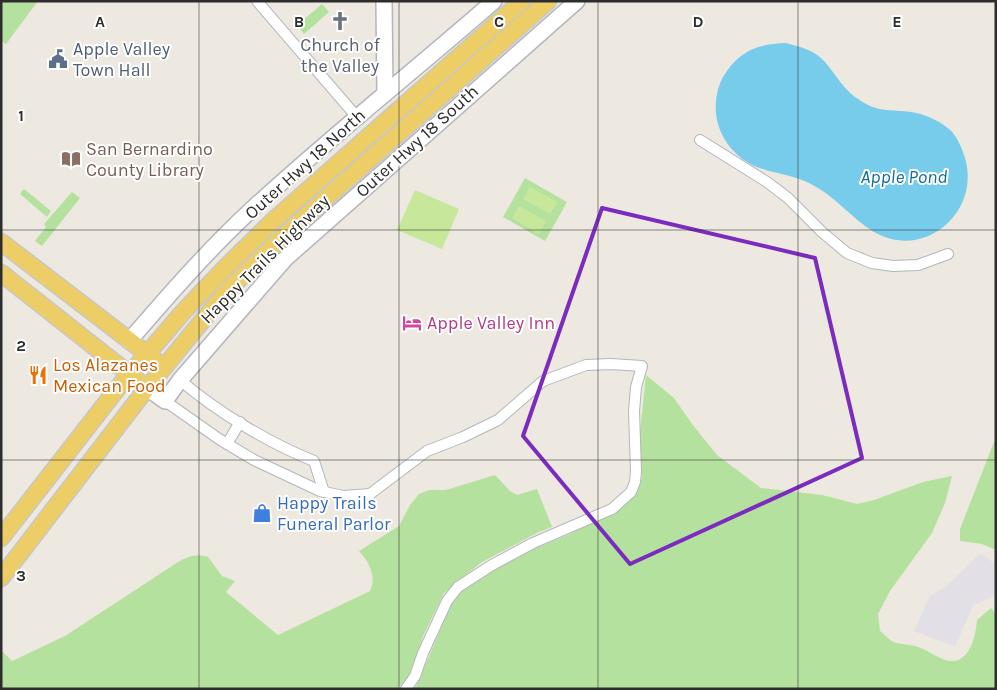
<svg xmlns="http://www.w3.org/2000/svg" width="997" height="690" viewBox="0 0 997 690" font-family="Karla,sans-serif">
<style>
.industrial{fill:#e2e0e6}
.green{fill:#b5e19f}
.pitch{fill:#c7e89b}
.water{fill:#78cceb}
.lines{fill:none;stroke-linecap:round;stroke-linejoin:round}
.street-casing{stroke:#b3b6bf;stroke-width:12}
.secondary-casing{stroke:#b3b6bf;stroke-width:18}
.primary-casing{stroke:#c8c8c8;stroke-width:19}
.street{stroke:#fff;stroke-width:10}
.secondary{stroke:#fff;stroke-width:15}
.primary{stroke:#eccd66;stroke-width:16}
.marked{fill:none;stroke:#7b2cbf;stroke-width:4;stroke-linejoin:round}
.grid{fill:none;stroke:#2d2d2d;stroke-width:1;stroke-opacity:0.55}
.labels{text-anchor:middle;stroke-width:4;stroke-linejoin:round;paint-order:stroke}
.worship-label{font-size:18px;fill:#5b616d;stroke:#fff}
.service-label{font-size:18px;fill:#4e5e75;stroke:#fff;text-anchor:start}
.street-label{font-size:18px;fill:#2d2d2d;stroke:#fff}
.education-label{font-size:18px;fill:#785e54;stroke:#fff;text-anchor:start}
.hotel-label{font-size:18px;fill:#b23c85;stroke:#fff;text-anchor:start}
.food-label{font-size:18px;fill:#c56008;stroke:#fff;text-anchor:start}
.shop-label{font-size:18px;fill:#366cbe;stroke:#fff;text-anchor:start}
.water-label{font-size:19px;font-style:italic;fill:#136b9a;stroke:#fff}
.grid-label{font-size:16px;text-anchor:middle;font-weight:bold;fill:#2d2d2d;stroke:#fff;stroke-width:4;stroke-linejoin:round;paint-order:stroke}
</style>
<rect width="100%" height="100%" fill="#ede8e0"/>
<!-- industrial -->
<polygon class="industrial" points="981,553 996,565 996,595 973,605 955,647 914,631 930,596 946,587"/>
<!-- green -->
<g class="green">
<polygon points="1,1 38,1 6,44 1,41"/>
<polygon points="322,4 329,12 304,34 297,25"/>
<polygon points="525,178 567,202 545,241 503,217"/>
<polygon points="24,189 51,211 47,217 20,194"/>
<polygon points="72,192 80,198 42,246 35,241 46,227 44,224"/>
<path d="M646,375L674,398L692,424L717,455L761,488L822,495L857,504L874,500L923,482L952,476L945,503L932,533L890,591L878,614L880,631C885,635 890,641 896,643C903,645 911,644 918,647C928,650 940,660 950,661C970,663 976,635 977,620L991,608L996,614V689H414L417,685L448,611L459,592L483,576L519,555L568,535L621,507L636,492L642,477L640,433Z"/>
<polygon points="996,437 996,550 982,544 960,541 960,529"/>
<path d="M495,475L510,491L517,495L537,489L552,527L539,532L482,562L444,593L423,636L411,674L397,689H1V650L12,661L65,636L172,566C184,558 193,553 208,557L222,576L235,581L226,592L278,635L370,591C377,576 369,562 359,551L399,526L410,505L419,494L429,490H446Z"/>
</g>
<!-- pitch -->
<g class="pitch">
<polygon points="530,187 557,202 550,214 523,199"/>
<polygon points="415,190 459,209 442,249 397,230"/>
<polygon points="519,206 546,221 539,234 512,218"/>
</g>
<!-- water -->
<path class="water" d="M786,43C800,47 815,50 825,62C837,76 844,91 861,101C879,113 892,109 911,112C925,114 938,120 949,129C957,136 962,148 965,158C981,212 924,261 874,232C851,218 835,196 811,184C794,175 775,174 757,167C735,158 718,137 716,113C715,101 717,88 723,77C739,51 756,44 786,43Z"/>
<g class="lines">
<!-- street casing -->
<g class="street-casing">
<g id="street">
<polyline points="257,1 356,116"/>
<polyline points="700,140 767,182 788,198 822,232 847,253 872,263 893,266 918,265 948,254"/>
<path d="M180,380C217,412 269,443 314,461L324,492"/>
<polyline points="165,401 219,439 254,460 320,491 343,496 370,494 427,451 463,437 498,420 543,381 586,365 611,364 642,366 636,387 634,411 636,471 635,482 631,492 612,509 533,543 492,565 458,587 447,601 423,653 415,676 406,689"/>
<polyline points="227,444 240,422"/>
</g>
</g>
<!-- secondary casing -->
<g class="secondary-casing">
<g id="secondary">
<polyline points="384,1 385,94"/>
<path d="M129,341C168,296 207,251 250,211C329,138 413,72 494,1"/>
<polyline points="147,388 165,401 180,380 285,259 577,1"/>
</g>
</g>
<!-- primary casing -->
<g class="primary-casing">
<g id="primary">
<polyline points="1,242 155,360"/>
<polyline points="1,273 138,381"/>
<polyline points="1,538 117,389 184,311 225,268 274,220 522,1"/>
<polyline points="1,578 147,388 225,293 280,239 548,1"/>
</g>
</g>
<!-- street -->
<use href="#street" class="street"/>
<!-- secondary -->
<use href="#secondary" class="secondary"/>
<!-- primary -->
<use href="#primary" class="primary"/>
</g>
<!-- marked area -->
<path class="marked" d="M602,208L815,258L862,458L630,564L523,436Z"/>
<!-- grid -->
<path class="grid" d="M199,1V689M399,1V689M598,1V689M798,1V689M1,230H996M1,460H996"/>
<!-- icons -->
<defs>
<g id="church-bare" transform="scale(1.5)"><path d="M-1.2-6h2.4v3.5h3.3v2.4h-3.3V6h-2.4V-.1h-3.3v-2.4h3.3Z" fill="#6b7280" stroke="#fff" stroke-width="2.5" paint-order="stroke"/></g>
<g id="civic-bare" transform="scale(1.5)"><path d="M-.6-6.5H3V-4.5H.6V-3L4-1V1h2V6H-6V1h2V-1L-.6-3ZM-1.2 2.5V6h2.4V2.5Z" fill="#5c6f8a" stroke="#fff" stroke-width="2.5" paint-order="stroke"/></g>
<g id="library-bare" transform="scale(1.5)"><path d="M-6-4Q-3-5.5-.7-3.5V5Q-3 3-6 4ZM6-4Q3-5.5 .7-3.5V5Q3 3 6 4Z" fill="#8d6e63" stroke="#fff" stroke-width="2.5" paint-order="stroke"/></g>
<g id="hotel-bare" transform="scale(1.5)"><path d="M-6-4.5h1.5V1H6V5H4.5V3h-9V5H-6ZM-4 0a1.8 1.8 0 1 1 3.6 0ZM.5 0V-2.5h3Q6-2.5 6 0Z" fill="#d1479c" stroke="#fff" stroke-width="2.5" paint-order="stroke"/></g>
<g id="restaurant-bare" transform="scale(1.5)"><path d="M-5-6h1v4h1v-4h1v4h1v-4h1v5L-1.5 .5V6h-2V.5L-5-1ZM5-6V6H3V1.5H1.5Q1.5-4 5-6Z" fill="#e8710a" stroke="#fff" stroke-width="2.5" paint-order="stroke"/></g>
<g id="shop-bare" transform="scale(1.5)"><path d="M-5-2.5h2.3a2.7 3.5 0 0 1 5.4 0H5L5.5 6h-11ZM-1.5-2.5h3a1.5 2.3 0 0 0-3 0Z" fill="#3f7fe0" stroke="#fff" stroke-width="2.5" paint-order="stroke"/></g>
</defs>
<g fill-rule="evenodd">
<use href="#church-bare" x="340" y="21"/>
<use href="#civic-bare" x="58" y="59"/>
<use href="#library-bare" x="71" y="159"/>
<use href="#hotel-bare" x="412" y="323"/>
<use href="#restaurant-bare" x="38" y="375"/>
<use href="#shop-bare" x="262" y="513"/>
</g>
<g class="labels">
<!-- worship labels -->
<g class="worship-label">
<text x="340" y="51">Church of<tspan x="340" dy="21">the Valley</tspan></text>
</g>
<!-- service labels -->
<g class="service-label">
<text x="73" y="55">Apple Valley<tspan x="73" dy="21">Town Hall</tspan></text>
</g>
<!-- street labels -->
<g class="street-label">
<text transform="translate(417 141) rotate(-42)" y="6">Outer Hwy 18 South</text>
<text transform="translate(305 164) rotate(-42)" y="6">Outer Hwy 18 North</text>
<text transform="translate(265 259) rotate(-45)" y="6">Happy Trails Highway</text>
</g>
<!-- education labels -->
<g class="education-label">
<text x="86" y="155">San Bernardino<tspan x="86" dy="21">County Library</tspan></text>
</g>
<!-- hotel labels -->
<g class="hotel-label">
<text x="427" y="329">Apple Valley Inn</text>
</g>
<!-- food labels -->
<g class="food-label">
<text x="53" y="371">Los Alazanes<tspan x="53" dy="21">Mexican Food</tspan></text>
</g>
<!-- shop labels -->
<g class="shop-label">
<text x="277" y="509">Happy Trails<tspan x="277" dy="21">Funeral Parlor</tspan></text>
</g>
<!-- water labels -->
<g class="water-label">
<text x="904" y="183">Apple Pond</text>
</g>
</g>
<g class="grid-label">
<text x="100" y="27">A</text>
<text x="299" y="27">B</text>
<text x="499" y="27">C</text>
<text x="698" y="27">D</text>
<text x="897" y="27">E</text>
<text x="21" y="121">1</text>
<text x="21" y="351">2</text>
<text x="21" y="581">3</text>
</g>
<!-- border -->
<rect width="997" height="690" fill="none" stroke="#2d2d2d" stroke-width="5"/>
</svg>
